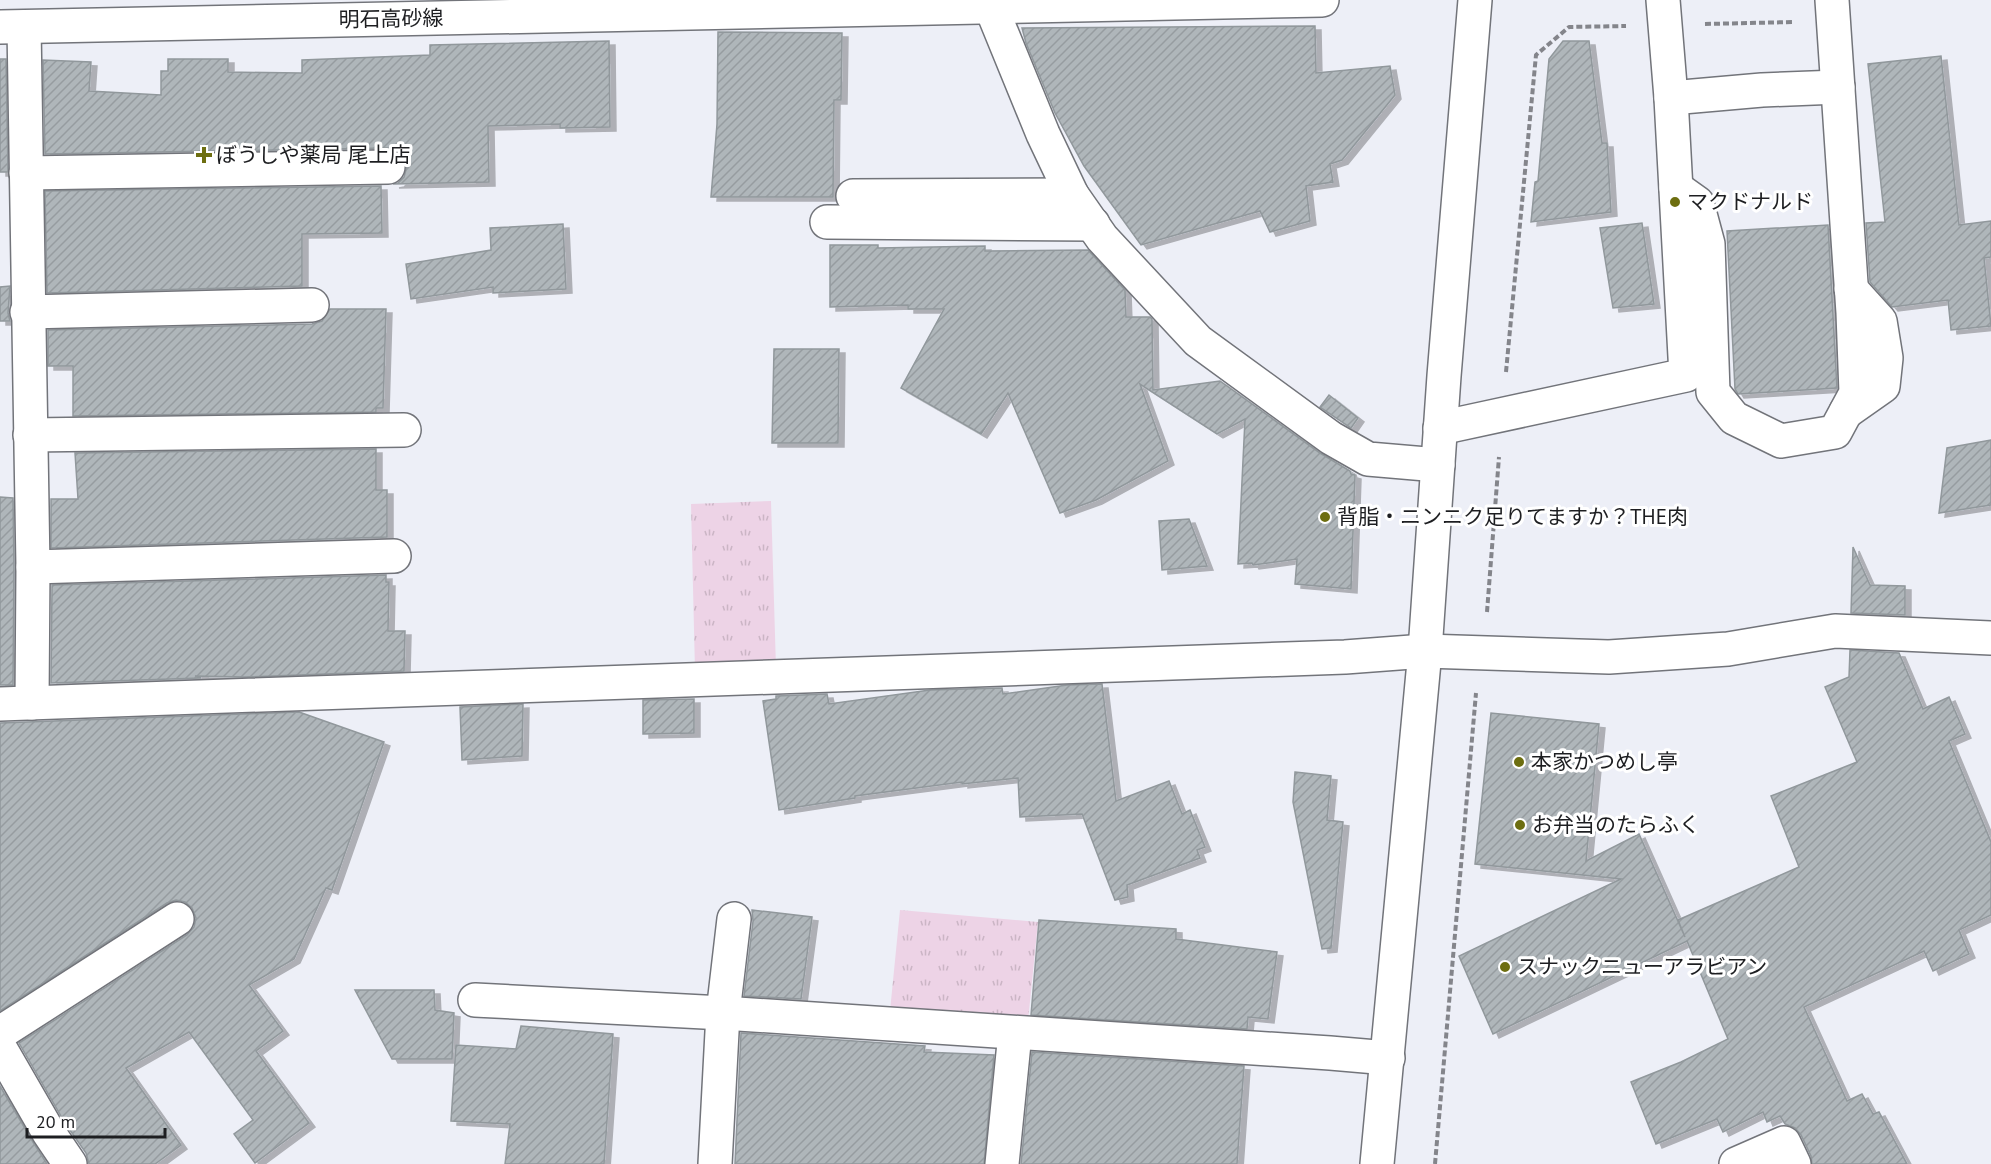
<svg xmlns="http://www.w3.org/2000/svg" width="1991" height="1164" viewBox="0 0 1991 1164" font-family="'PT Sans','Noto Sans JP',sans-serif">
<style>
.grass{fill:url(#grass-tufts)}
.building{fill:url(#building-hatch);stroke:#91989c;stroke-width:1.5;filter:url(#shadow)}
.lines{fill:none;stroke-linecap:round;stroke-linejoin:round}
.minor-casing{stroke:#72747a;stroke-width:36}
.major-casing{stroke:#72747a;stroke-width:36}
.path{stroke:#84858b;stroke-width:4;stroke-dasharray:6 3;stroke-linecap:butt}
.minor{stroke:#fff;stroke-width:33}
.major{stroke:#fff;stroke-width:33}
.poi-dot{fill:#6d6e10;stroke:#fff;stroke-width:2}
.labels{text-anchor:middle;stroke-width:6;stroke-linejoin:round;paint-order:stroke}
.street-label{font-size:21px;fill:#1d1e21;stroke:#fff}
.poi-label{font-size:21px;fill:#1d1e21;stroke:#fff;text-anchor:start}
</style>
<defs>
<pattern id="grass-tufts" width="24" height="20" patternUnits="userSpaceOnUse" patternTransform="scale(1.5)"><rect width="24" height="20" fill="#edd3e6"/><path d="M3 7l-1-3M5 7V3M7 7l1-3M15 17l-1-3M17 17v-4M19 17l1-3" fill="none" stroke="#cbb5c5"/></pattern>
<pattern id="building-hatch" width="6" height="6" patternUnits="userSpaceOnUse" patternTransform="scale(1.5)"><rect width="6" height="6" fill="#afb6ba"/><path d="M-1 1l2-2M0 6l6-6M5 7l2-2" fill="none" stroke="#969ca0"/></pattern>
<filter id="shadow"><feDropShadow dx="6" dy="4" stdDeviation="0" flood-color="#0004"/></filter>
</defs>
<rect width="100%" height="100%" fill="#edeff7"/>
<!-- grass -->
<g class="grass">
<polygon points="771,501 776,668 695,671 691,504"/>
<polygon points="900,910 1038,922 1028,1021 890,1011"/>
</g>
<!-- building -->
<g class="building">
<polygon points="1315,26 1316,73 1390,66 1395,95 1342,160 1330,164 1333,182 1306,186 1310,221 1270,232 1260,211 1141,245 1084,166 1055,113 1026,43 1022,28"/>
<polygon points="718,32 842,33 841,100 834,100 833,197 711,197 717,124"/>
<polygon points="609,41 610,127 560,128 560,124 488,126 489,182 393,184 398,183 404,177 407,166 404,158 398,151 388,148 45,154 43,60 91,62 89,91 161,95 161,71 168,71 168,59 228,59 228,72 302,73 302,60 430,55 430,45"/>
<polygon points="1563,41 1589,41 1602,143 1607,143 1611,212 1531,222 1535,182 1538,181 1549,59"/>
<polygon points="1941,56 1959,225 1991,221 1991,257 1984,258 1991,326 1951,330 1948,300 1892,307 1870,282 1866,223 1885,222 1868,64"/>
<polygon points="0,59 6,59 8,172 0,172"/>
<polygon points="381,186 382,233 302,234 302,286 47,293 45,191"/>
<polygon points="1642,223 1654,304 1613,308 1600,228"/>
<polygon points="563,224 566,289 493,293 493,287 411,299 406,264 491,250 490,228"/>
<polygon points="1828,225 1837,388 1738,394 1735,389 1727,231"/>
<polygon points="830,245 878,245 878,248 985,246 985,251 1088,250 1125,290 1126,317 1150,317 1152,319 1153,390 1220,381 1320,453 1350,471 1351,474 1355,475 1351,589 1295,584 1297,559 1253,565 1252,563 1238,564 1245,419 1217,434 1140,384 1168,461 1096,500 1060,513 1008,393 981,434 901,388 944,309 908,309 908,305 830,307"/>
<polygon points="10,286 8,313 10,321 0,321 0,287"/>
<polygon points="330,309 386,309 383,408 376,408 376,412 73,416 73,366 48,366 48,330 312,324 322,321"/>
<polygon points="774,349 839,349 838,443 772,443"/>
<polygon points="1329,395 1358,418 1351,428 1320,407"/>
<polygon points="1991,440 1991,505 1939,513 1947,448"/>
<polygon points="376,449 376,490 387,490 387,537 51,548 51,499 78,499 75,453"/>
<polygon points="0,497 13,498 14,567 13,685 0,685"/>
<polygon points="1189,519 1207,566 1162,570 1159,521"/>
<polygon points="1853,547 1870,585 1905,586 1905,615 1851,613"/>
<polygon points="386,575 386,582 389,582 388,631 405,631 404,671 245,677 195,676 201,678 51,683 52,585"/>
<polygon points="1850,650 1899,653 1923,709 1949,697 1965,734 1949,741 1991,842 1991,915 1959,930 1969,954 1933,971 1924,951 1804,1007 1847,1101 1862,1094 1873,1114 1879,1112 1907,1164 1812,1164 1811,1156 1801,1135 1795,1128 1785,1124 1780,1116 1767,1122 1763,1112 1723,1132 1717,1119 1656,1144 1631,1082 1681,1062 1728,1039 1687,941 1493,1034 1459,956 1621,879 1475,864 1491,713 1599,724 1586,861 1639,834 1685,937 1678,920 1799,867 1771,796 1857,762 1825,687 1849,677"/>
<polygon points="1102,684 1116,801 1169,781 1182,814 1190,810 1205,847 1197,850 1200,858 1127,885 1128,897 1115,900 1082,814 1020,817 1018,778 962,784 962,782 855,796 855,798 779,810 763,701 776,699 776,696 827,694 829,704 930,690 1002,688 1003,694 1067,685"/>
<polygon points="694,699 694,733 643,734 643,700"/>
<polygon points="523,704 522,756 462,760 460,707"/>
<polygon points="299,712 384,742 332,890 326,888 294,959 249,985 283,1031 256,1051 309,1123 255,1163 234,1134 253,1120 189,1032 126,1068 181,1145 155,1164 89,1164 86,1153 65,1123 19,1043 187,935 194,927 196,918 192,908 185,902 176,900 167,903 0,1011 0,723"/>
<polygon points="1295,772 1331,776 1327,820 1343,822 1331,948 1322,949 1293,802"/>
<polygon points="752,910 812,917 801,999 744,996 753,921"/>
<polygon points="1039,920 1176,929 1176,939 1277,952 1268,1019 1248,1017 1247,1029 1031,1015"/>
<polygon points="355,990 434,990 435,1010 454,1013 452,1059 392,1059"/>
<polygon points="521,1026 613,1034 604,1164 505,1164 510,1124 451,1121 456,1045 516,1049"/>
<polygon points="741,1033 925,1046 924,1052 994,1055 984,1164 735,1164"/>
<polygon points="1032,1052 1244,1066 1237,1164 1021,1164"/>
<polygon points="0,1086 33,1142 47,1164 0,1164"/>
</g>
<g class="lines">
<!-- minor casing -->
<g class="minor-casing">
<g id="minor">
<polyline points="991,7 1043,134 1072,195 1102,238 1198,341 1331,438 1368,459 1438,465"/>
<polyline points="24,27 33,567 32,703"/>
<polyline points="1671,98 1762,90 1838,87"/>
<polyline points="26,173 388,167"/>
<polyline points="1676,188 1697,203 1708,244 1713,392 1734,418 1781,441 1835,432 1856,393 1853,313 1832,0"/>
<polyline points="853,196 1072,195"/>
<polyline points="827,222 1093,224"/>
<polyline points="27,312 312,305"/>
<polyline points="1846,412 1883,386 1886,358 1880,321 1851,289"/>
<polyline points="1440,428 1686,375 1671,98 1663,0"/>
<polyline points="30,435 404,430"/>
<polyline points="33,567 394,556"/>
<polyline points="0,704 1345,657 1425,651 1609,657 1728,649 1835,631 1991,638"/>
<polyline points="475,1000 723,1013 1330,1053 1388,1058"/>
<polyline points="0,1033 177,919"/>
<polyline points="0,1048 49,1133 70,1164"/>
<polyline points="715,1164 723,1013 734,919"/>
<polyline points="1002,1164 1015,1033"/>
<polyline points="1377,1164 1425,651 1444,376 1475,0"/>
<polyline points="1736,1164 1784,1143 1794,1164"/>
</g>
</g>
<!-- major casing -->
<g class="major-casing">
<polyline id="major" points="0,27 1322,0"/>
</g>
<!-- path -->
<g class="path">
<polyline points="1705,24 1794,22"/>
<polyline points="1506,372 1536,55 1569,27 1626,26"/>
<polyline points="1487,612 1499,457"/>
<polyline points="1435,1164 1476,693"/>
</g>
<!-- minor -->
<use href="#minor" class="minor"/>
<!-- major -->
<use href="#major" class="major"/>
</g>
<!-- markers -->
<g class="poi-dot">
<path d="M201 146h6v6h6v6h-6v6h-6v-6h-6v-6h6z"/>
<circle cx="1675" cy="202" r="6"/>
<circle cx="1325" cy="517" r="6"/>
<circle cx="1519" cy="762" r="6"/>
<circle cx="1520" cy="825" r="6"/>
<circle cx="1505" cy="967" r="6"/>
</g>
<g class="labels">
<!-- street labels -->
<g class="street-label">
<text transform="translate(391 19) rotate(-1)" y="7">明石高砂線</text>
</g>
<!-- poi labels -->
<g class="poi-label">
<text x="216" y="162">ぼうしや薬局 尾上店</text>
<text x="1687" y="209">マクドナルド</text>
<text x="1337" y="524">背脂・ニンニク足りてますか？THE肉</text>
<text x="1531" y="769">本家かつめし亭</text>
<text x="1532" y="832">お弁当のたらふく</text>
<text x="1517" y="974">スナックニューアラビアン</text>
</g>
</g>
<!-- scale -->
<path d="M27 1128v9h138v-9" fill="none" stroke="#1d1e21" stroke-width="3"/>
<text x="36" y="1128" font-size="18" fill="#1d1e21" stroke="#ffffff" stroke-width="4.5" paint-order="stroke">20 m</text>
</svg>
